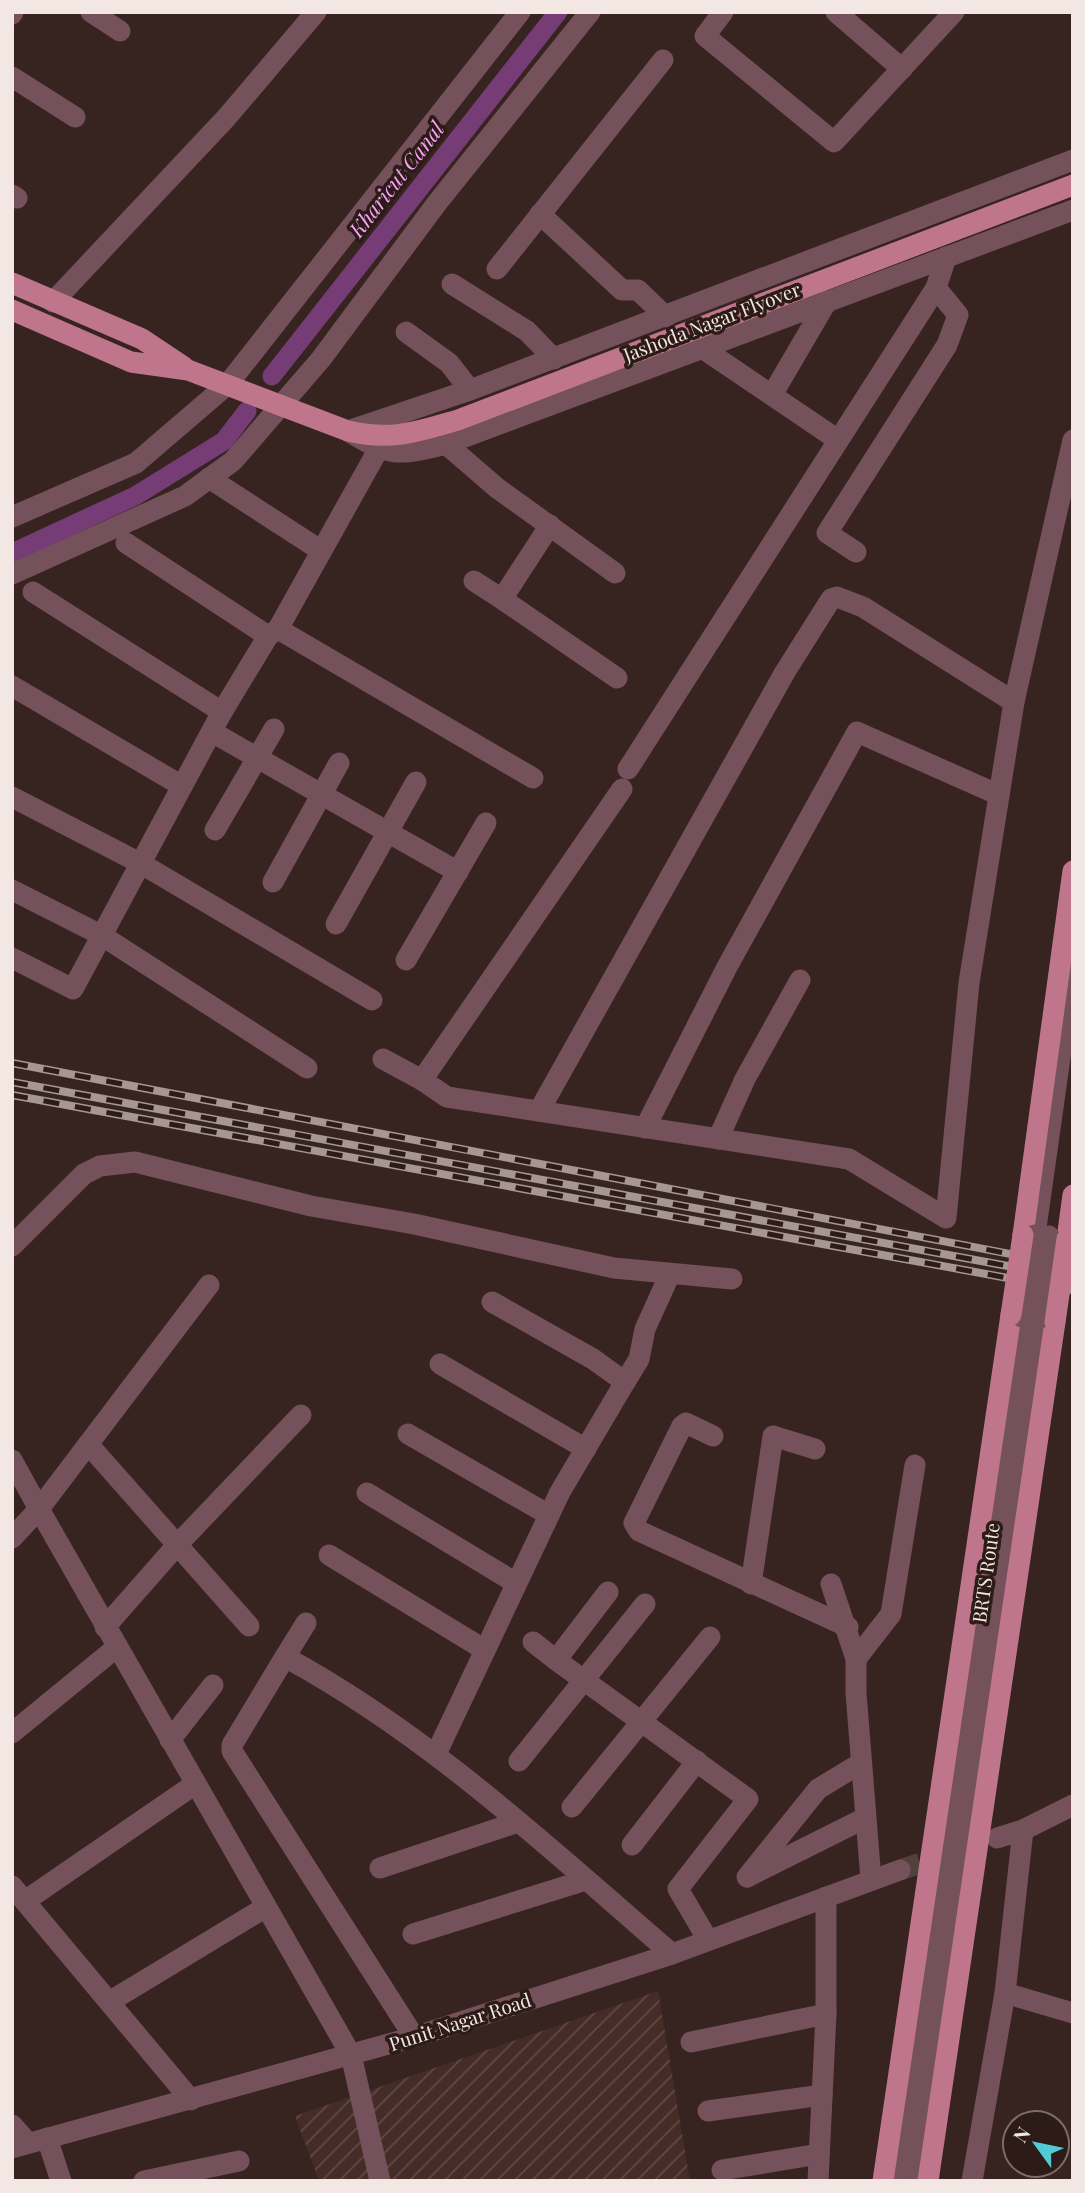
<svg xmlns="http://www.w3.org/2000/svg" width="1085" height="2193" viewBox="0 0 1085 2193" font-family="'Playfair Display',serif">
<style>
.industrial{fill:url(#industrial-furrows)}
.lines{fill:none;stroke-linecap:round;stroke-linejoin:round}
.canal{stroke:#753c76;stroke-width:19}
.minor-tunnel{stroke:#53413d;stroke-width:21;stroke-dasharray:21 10;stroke-linecap:butt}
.minor{stroke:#75515b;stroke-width:21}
.major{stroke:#bf768c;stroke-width:21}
.rail-casing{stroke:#a69793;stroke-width:8}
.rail{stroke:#2c1b16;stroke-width:5;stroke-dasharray:16;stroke-linecap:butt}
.minor-bridge{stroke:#75515b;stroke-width:21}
.major-bridge{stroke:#bf768c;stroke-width:21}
.labels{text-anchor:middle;stroke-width:7;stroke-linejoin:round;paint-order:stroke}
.street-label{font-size:19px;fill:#f3e7e3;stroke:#2c1b16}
.water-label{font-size:21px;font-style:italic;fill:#f5a2f6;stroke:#2c1b16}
</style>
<defs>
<pattern id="industrial-furrows" width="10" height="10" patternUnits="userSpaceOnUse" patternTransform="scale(1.75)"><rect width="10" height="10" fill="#452c26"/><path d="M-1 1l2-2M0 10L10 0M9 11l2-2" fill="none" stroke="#604b45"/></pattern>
</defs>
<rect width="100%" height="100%" fill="#372420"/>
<!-- industrial -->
<polygon class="industrial" points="658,1991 690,2181 319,2181 295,2116"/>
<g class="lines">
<!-- canal -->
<g class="canal">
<polyline points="272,376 558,12"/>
<polyline points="12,553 135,496 224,441 247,411"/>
</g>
<!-- minor-tunnel -->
<polyline class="minor-tunnel" points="900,1870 945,1855"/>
<!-- minor -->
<g class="minor">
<polyline points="91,12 120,31"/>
<polyline points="723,12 705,36 834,142 954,12"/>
<polyline points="836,12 902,69"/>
<polyline points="12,14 13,12"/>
<polyline points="12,77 75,117"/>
<polyline points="12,195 17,198"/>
<polyline points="540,214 622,290 638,290 666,317"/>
<polyline points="497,269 663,60"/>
<polyline points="452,284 527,331 554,359"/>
<polyline points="53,302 227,117 316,12"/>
<polyline points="406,332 449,363 470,390"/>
<polyline points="702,348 838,440"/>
<polyline points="772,395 827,301"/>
<polyline points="348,431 470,390 1073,160"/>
<path d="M348,431C389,457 399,456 446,444L1073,210"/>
<polyline points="446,444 497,488 615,573"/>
<polyline points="209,478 320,550"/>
<polyline points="12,517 136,463 228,384 520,12"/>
<polyline points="550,525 502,599 617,678"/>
<polyline points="126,543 268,636"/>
<polyline points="856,552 827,533 947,345 958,315 936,288"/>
<polyline points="12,574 185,496 233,461 321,359 437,203 590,12"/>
<polyline points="474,581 502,599"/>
<polyline points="33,592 222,712"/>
<polyline points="278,629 533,778"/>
<polyline points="12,686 182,786"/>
<polyline points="212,732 458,872"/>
<polyline points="628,769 936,288 946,257"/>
<polyline points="12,797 140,863 372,1000"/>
<polyline points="215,830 274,729"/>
<polyline points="273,882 339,763"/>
<polyline points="12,890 101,935 307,1068"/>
<polyline points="336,924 416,782"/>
<polyline points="12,958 73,989 222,712 268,636 278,629 378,450"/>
<polyline points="406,960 486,823"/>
<polyline points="383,1059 422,1080 622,789"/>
<polyline points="422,1080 447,1097 849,1159 946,1218 969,983 1014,702 1073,440"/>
<polyline points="539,1111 785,672 831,599 837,597 863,607 1014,702"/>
<polyline points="645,1128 727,967 857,732 999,795"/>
<polyline points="718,1139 745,1079 800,980"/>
<polyline points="1035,1235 1073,966"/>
<polyline points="12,1246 84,1174 100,1166 135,1162 311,1206 414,1224 614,1268 732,1279"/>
<polyline points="440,1364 586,1449"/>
<polyline points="625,1382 639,1359 645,1329 670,1274"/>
<polyline points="408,1434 549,1515"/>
<polyline points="713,1436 686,1423 682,1426 634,1523 639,1531 848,1627"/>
<polyline points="88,1444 249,1626"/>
<polyline points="12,1460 39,1509 209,1285"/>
<polyline points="367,1493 516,1583"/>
<polyline points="12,1538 39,1509 351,2055 380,2181"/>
<polyline points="329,1555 485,1650"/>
<polyline points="751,1584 773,1436 815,1449"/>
<polyline points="831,1584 856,1659 856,1693 871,1880"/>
<polyline points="608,1592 556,1660 748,1799 678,1889 708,1940"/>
<polyline points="105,1627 178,1544 301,1415"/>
<polyline points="533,1642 556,1660"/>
<polyline points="285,1657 306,1623"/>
<polyline points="856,1659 891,1614 915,1465"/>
<polyline points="12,1733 117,1647"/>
<polyline points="170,1740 213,1685"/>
<polyline points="436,1754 560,1492 625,1382 593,1359 492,1302"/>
<polyline points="519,1761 645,1604"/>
<polyline points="861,1763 818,1789 747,1877 865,1818"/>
<polyline points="572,1807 710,1637"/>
<polyline points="997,1838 1023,1830 1073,1805"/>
<polyline points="632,1845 697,1761"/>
<polyline points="380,1868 518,1822"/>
<polyline points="12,1886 191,2100"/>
<polyline points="25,1901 195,1784"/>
<polyline points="413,1934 586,1880"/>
<polyline points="1005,1993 1073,2013"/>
<polyline points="109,2002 266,1907"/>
<path d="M414,2037L232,1751V1745L285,1657C429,1735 549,1848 672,1954"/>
<polyline points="691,2042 826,2014"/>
<polyline points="708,2111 822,2095"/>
<polyline points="12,2125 28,2143"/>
<polyline points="47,2138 61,2181"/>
<polyline points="12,2148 414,2037 672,1954 900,1870"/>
<polyline points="722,2170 819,2154"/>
<polyline points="144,2181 239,2161"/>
<polyline points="818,2181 826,2014 826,1897"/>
<polyline points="899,2181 1022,1317"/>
<polyline points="915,2181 1040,1318"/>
<polyline points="972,2181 1005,1993 1023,1830"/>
</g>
<!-- major -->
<g class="major">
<polyline points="12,283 142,339 184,367"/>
<path d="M12,310L131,362L188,370L348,431C392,441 416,432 458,420L1073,185"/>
<polyline points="1023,1235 1073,871"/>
<polyline points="1067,1239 1073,1195"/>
<polyline points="883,2181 1011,1315"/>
<polyline points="928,2181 1055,1322"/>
</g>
<!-- rail casing -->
<g class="rail-casing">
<g id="rail">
<polyline points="12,1063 1073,1266"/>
<polyline points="12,1082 1073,1278"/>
<polyline points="12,1095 1073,1290"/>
</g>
</g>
<!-- rail -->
<use href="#rail" class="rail"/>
<!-- minor-bridge -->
<g class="minor-bridge">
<polyline points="1022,1317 1035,1235"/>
<polyline points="1040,1318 1049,1236"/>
</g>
<!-- major-bridge -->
<g class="major-bridge">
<polyline points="1011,1315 1023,1235"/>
<polyline points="1055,1322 1067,1239"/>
</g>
</g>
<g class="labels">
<!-- street labels -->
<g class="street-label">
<text transform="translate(712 322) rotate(-21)" y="7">Jashoda Nagar Flyover</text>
<text transform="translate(986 1573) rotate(-82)" y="7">BRTS Route</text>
<text transform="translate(460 2022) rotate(-18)" y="7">Punit Nagar Road</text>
</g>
<!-- water labels -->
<g class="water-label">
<text transform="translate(397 180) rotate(-52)" y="7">Kharicut Canal</text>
</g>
</g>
<!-- border -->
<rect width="1085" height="2193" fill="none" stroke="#f3e7e3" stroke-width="28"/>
<!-- north arrow -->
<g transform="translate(1036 2144) rotate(303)"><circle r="33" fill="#2c1b16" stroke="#7c6d68" stroke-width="2"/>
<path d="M0-5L12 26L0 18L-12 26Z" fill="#52cbd7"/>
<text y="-10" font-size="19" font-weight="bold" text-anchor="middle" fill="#f3e7e3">N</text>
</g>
</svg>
